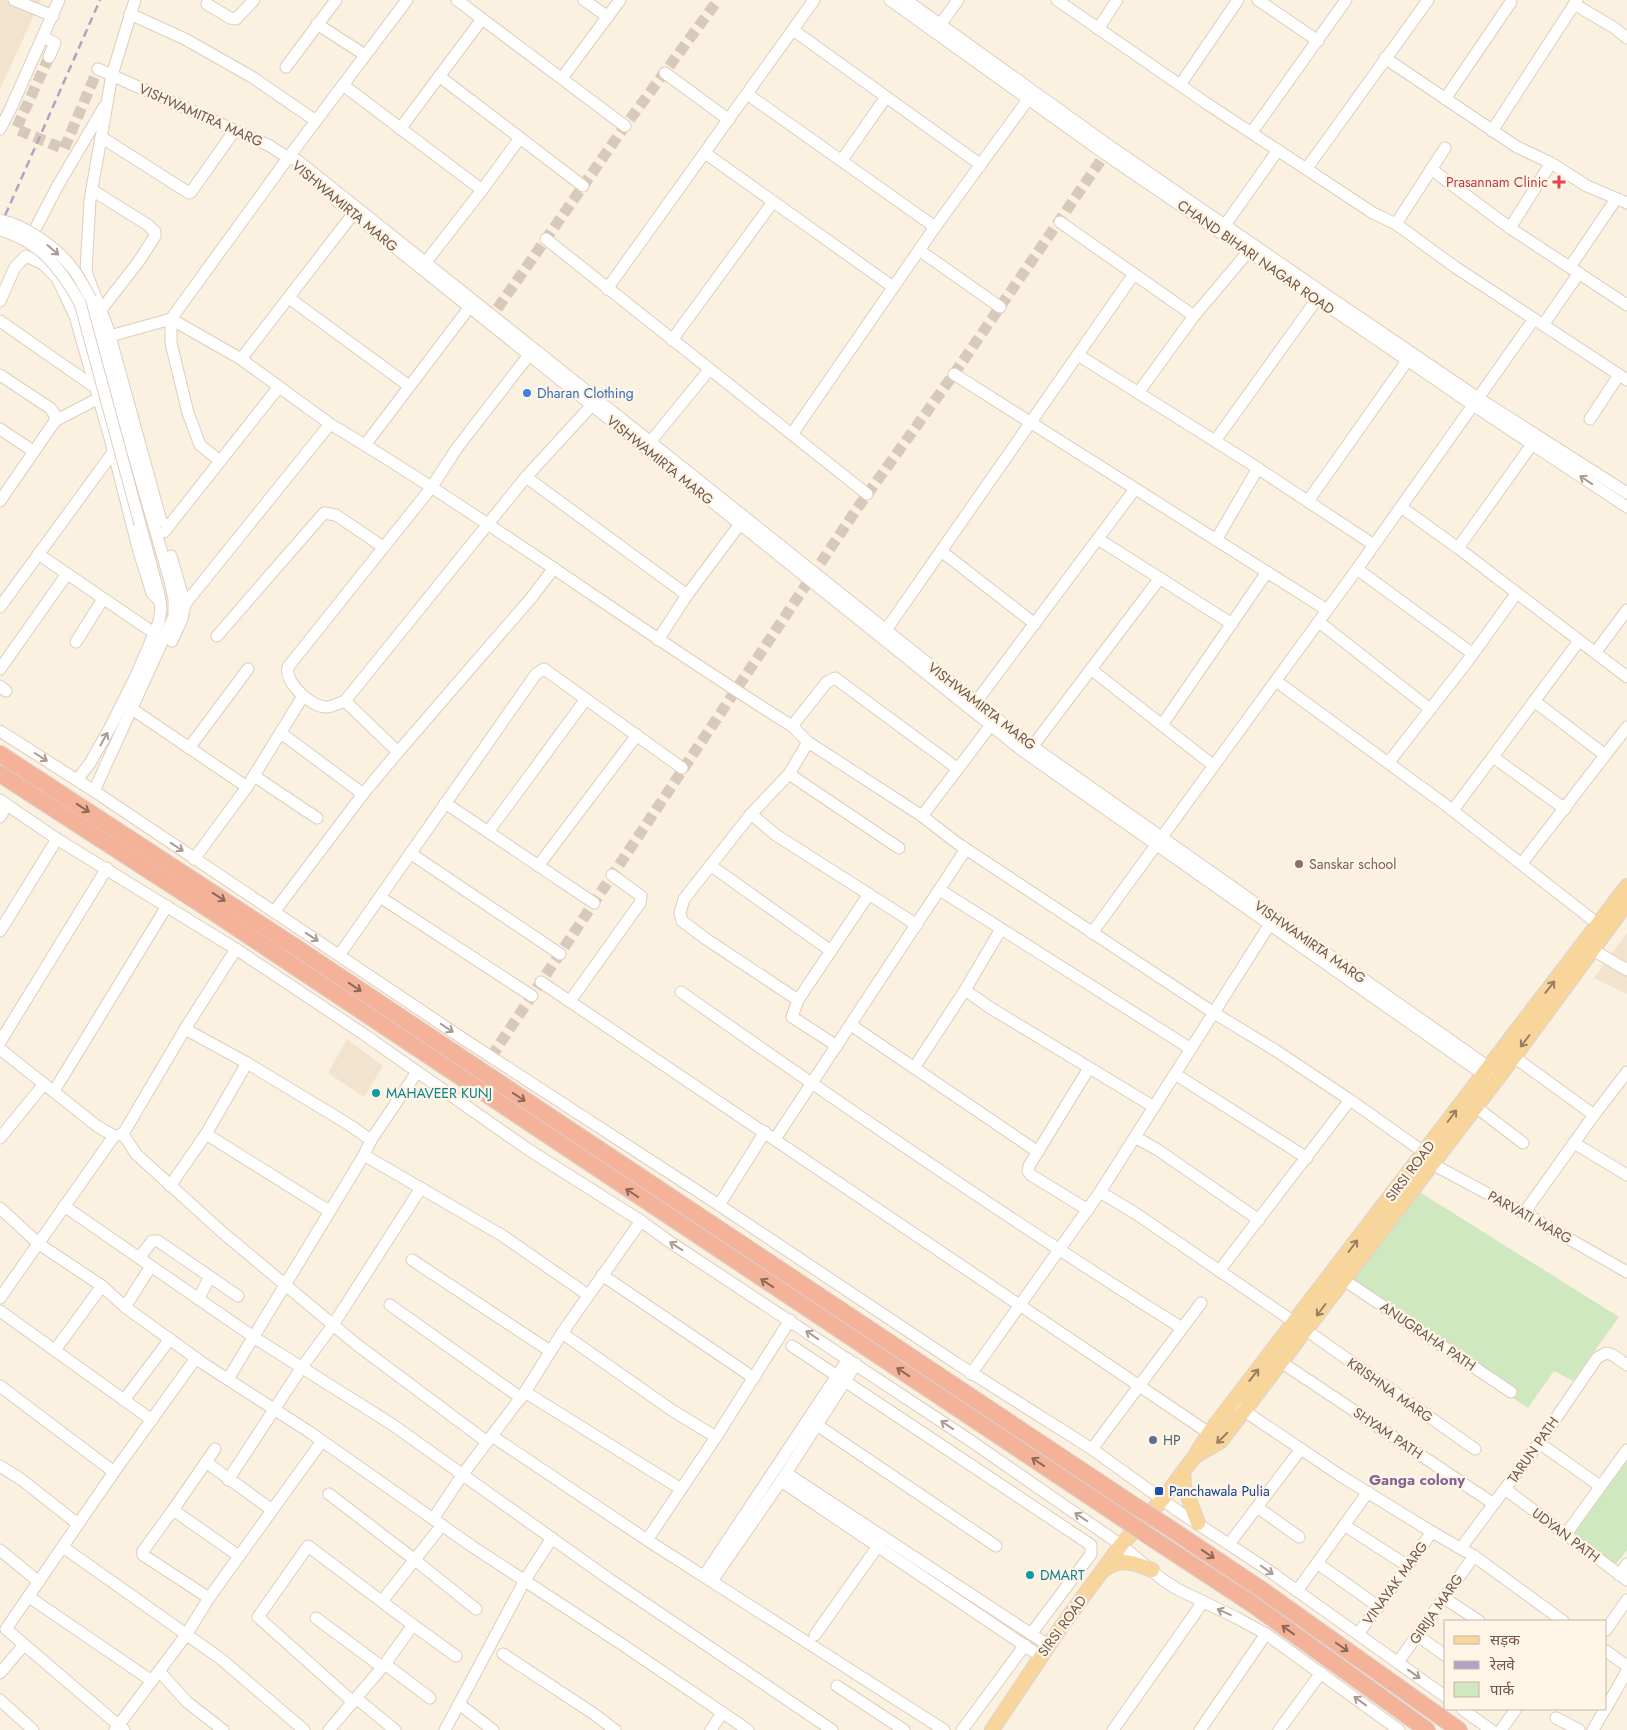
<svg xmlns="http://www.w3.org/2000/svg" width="1627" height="1730" viewBox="0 0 1627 1730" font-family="Jost,'Noto Sans Devanagari',sans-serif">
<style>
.residential{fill:#f2e3cf}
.green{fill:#d0e8c0}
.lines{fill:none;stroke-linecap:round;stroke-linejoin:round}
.minor-tunnel{stroke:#d8cabb;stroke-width:11;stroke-dasharray:11 5.5;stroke-linecap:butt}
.minor-casing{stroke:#dfcdbd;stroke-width:13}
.major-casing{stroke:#dad3d0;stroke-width:16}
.highway-casing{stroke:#dad3d0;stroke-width:18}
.minor{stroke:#fff;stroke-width:11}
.major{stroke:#f8d69b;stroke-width:14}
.highway{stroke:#f4b299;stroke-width:16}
.rail{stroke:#b4a1c3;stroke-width:2.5;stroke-dasharray:8 5;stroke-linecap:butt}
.minor-bridge-casing{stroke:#dfcdbd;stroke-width:13;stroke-linecap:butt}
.highway-bridge-casing{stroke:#dad3d0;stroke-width:18;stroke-linecap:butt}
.minor-bridge{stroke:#fff;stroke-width:11}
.highway-bridge{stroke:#f4b299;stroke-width:16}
.oneway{stroke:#aa9a92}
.oneway2{stroke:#8b6959}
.oneway3{stroke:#9a7d62}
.health-dot{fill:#e0444e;stroke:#fef5e6;stroke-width:2}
.shop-dot{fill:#3f7fe0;stroke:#fef5e6;stroke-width:2}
.education-dot{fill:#8d6e63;stroke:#fef5e6;stroke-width:2}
.culture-dot{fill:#0f9aa8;stroke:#fef5e6;stroke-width:2}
.service-dot{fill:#5c6f8a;stroke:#fef5e6;stroke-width:2}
.transit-dot{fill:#1a4fb4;stroke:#fef5e6;stroke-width:2}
.labels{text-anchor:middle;stroke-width:4.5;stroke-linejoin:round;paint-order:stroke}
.street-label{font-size:14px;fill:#715749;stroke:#fef5e6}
.health-label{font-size:14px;fill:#be3a42;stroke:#fef5e6;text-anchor:end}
.shop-label{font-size:14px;fill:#366cbe;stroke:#fef5e6;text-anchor:start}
.education-label{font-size:14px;fill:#785e54;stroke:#fef5e6;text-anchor:start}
.culture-label{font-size:14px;fill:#0d838f;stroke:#fef5e6;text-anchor:start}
.service-label{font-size:14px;fill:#4e5e75;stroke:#fef5e6;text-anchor:start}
.transit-label{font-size:14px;fill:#164399;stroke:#fef5e6;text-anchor:start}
.neighbourhood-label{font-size:15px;font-weight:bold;fill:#856494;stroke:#fef5e6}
</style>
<rect width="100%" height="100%" fill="#fbf1e1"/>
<!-- residential -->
<g class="residential">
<polygon points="0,0 41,0 0,89"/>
<polygon points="1627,933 1627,994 1594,978"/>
<polygon points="347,1039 383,1066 364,1097 328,1073"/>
</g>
<!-- green -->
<g class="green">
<polygon points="1418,1191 1619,1317 1573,1381 1554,1371 1528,1408 1348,1285"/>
<polygon points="1627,1456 1627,1550 1615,1565 1572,1532"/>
</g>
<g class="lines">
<!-- minor-tunnel -->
<g class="minor-tunnel">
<polyline points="49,57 16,129 64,149 98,69"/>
<polyline points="488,322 625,126 718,0"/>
<polyline points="491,1057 856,510 954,374 1110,147"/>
</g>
<!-- minor casing -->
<g class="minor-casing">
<g id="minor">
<polyline points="14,0 53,16"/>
<polyline points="457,0 625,126"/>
<polyline points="584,0 608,17"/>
<polyline points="890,0 1105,154 1473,405 1627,507"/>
<polyline points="906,0 1111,147 1322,292 1478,398 1627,493"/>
<polyline points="1057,0 1206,103 1373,213 1396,224 1455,267 1627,380"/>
<polyline points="1258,0 1318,41"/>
<polyline points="207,4 230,18 236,19 254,0"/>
<polyline points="1574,4 1613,27 1627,38"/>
<polyline points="130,14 185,39 252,77 316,121"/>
<polyline points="317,24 365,55"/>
<polyline points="937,29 958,0"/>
<polyline points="1098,29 1117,0"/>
<polyline points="793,30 981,165"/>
<polyline points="43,37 55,43 49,57"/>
<polyline points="1385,58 1517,147 1551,163 1587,186 1627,203"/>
<polyline points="286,67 336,0"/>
<polyline points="98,69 270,146 288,158 297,160 1029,744 1494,1071"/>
<polyline points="665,73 729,120"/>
<polyline points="439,76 583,186"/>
<polyline points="562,78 620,0"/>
<polyline points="343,85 482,190"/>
<polyline points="1180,85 1238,0"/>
<polyline points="747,94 935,227"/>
<polyline points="1445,99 1511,2"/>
<polyline points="0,129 10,110 59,0"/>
<polyline points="400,129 482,19"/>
<polyline points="1492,131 1577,0"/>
<polyline points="1252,132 1346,0"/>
<polyline points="101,137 189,193 191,192 235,130"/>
<polyline points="705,153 893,287"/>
<polyline points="842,160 886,97"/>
<polyline points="1307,168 1428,0"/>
<polyline points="1431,169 1510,228 1627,305"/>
<polyline points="92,190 148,225 155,232 155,236 139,261 101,310"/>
<polyline points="336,200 1023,751 1490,1079"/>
<polyline points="1060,222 1194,316"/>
<polyline points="1396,224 1445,148"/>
<polyline points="1225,225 1278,150"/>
<polyline points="1510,228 1551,163"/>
<polyline points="546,239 867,494"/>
<polyline points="29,241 57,187 104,107"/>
<polyline points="919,250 1000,307"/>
<polyline points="422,267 482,190 520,138"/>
<polyline points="1570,267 1616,199"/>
<polyline points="86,272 108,329 161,521"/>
<polyline points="84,277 86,272 90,200 112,75 135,0"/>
<polyline points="607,289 814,0"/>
<polyline points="289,298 409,386"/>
<polyline points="91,299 107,363 170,581 174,599 174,616 94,791"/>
<polyline points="0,301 15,267 26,256 43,264 57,278 75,316 110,438 138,548 152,593 160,601"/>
<polyline points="0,321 96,388"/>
<polyline points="1543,325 1579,273"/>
<polyline points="110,336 171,319 171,343 188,413 200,445 220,461"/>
<polyline points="672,340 773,202"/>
<polyline points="1078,355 1242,458 1374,545"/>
<polyline points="241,359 353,214"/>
<polyline points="954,374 1327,610"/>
<polyline points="0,375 50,408 55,415 55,421 0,501"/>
<polyline points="1138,393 1194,316 1248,252"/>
<polyline points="1590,419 1619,375"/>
<polyline points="55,421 99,398"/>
<path d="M330,424C488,518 636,629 792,726L808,742L922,816L957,843L1214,1013L1275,1050L1350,1100L1425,1153"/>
<polyline points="0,429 33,451"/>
<polyline points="792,434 935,227 1032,94"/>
<polyline points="651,441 709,370"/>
<polyline points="1215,441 1317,299"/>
<polyline points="365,445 469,308"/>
<polyline points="526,477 687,595"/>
<polyline points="1308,501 1407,361"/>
<polyline points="1401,507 1458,548 1627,677"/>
<polyline points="164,532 278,388"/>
<polyline points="1098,539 1232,624"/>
<polyline points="1216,540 1258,468"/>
<polyline points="1458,548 1533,443"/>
<polyline points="941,551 1035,624"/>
<polyline points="38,554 154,633"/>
<polyline points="171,556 185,604 182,619 172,641"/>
<polyline points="1357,569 1473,654"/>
<polyline points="185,604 330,424 241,359 171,319 288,158 407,0"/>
<polyline points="0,607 114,451"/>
<polyline points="1319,622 1430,709"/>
<polyline points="886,630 1134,274"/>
<polyline points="217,636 324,513 336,515 383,547"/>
<polyline points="658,640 687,595 740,524"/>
<polyline points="76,642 103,599"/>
<polyline points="1595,653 1627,610"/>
<polyline points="0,669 67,574"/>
<polyline points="1092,670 1214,766"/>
<polyline points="1276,681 1443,803 1598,924"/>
<polyline points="0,686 6,691"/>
<path d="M345,701C339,703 332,707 326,707C311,707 284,682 288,667L431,488L457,448L529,355"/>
<polyline points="1534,701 1605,755"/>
<polyline points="976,702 1135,489"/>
<polyline points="132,709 247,787"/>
<polyline points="1162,725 1267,572"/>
<polyline points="792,726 827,682 835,678 958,769"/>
<polyline points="0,731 94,791 462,1038 719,1205 956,1363 1092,1449 1178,1511 1265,1568 1446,1697"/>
<polyline points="281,733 363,794"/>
<polyline points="1032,747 1160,578"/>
<polyline points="189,748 248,669"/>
<polyline points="398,752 345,701 526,477 592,405"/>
<polyline points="1493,757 1565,809"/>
<polyline points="1389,762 1467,662 1516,594"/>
<polyline points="789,774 899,848"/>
<polyline points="254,776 317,818"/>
<polyline points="77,780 90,763 111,726 136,676 159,622 161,608 159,595 140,524"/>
<polyline points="0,800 57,839 236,949 362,1033 529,1150 641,1221 667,1240 968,1439 1121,1545 1163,1580 1177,1589 1237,1618 1266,1634 1399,1730"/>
<polyline points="445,803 594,903"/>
<polyline points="1453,810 1579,641"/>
<polyline points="751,814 776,835 917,925"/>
<polyline points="922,816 991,725"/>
<polyline points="0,817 7,805"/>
<polyline points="488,832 586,699"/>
<polyline points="410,853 560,954"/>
<polyline points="194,859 247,787 303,696"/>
<polyline points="1522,863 1627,727"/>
<polyline points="710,865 831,951"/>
<polyline points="538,866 637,735"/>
<polyline points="940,890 1191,1049"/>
<polyline points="380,897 532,996"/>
<polyline points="274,912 363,794 398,752 532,597 554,568"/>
<polyline points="0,931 57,839"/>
<polyline points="1092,933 1357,569 1534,319"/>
<polyline points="1593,950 1627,970"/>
<polyline points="340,954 536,674 544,669 682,768"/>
<polyline points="541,982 1209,1433"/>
<polyline points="965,990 989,1007 1154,1107"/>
<path d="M681,992C846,1108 1012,1222 1182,1328"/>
<polyline points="798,1000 706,939 682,921 680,913 684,899 751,814 789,774 808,742"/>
<polyline points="570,1001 640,903 641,896 612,875"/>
<polyline points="851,1025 1038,1152"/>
<polyline points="185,1029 247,1063 348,1124 371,1140"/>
<polyline points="0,1042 107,868"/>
<polyline points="837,1046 792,1017 798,1000 869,894"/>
<polyline points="0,1049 97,1126 114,1136 123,1134 136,1154 222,1232 356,1344 487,1442"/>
<polyline points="1514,1057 1594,1115"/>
<polyline points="914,1068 965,990 1001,929"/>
<polyline points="1175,1074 1307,1158"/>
<polyline points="54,1091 167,906"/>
<polyline points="1476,1107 1523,1143"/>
<polyline points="123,1134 185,1029 236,949"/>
<polyline points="206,1134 329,1211"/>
<polyline points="1135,1137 1158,1150 1259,1220"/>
<polyline points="0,1138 44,1084"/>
<polyline points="775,1139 966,849"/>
<polyline points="1574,1143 1627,1175"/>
<polyline points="364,1155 503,1236 588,1295"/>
<polyline points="1432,1164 1524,1213 1627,1272"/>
<polyline points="170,1186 206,1134 247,1063"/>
<polyline points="1100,1192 1135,1213 1294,1322"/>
<polyline points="719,1205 765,1132"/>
<polyline points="64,1206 258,1340 393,1425 609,1579 832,1730"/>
<polyline points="0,1208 39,1244 102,1286 125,1307 204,1364 308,1431 473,1547 623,1645 748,1730"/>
<polyline points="1088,1210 1031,1175 1028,1171 1029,1166 1089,1068"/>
<polyline points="1524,1213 1594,1115 1627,1072"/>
<polyline points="139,1258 152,1241 158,1241 238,1296"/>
<polyline points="412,1260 550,1351"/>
<polyline points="1219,1271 1350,1100"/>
<polyline points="602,1275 754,1378"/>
<polyline points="1344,1280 1511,1392"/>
<polyline points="0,1298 114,1136"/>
<polyline points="198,1299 210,1277"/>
<polyline points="390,1305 521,1398"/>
<polyline points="125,1307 151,1266"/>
<polyline points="0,1311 152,1420"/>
<polyline points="1306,1330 1475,1449"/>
<polyline points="562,1333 673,1411 716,1437"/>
<polyline points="792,1346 1091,1545 1091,1554 1031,1634"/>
<polyline points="55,1350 102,1286"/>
<polyline points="1281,1362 1494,1504"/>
<polyline points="971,1374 1100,1192 1270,924"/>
<polyline points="228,1379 364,1155 371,1140 417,1072"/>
<polyline points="0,1386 114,1472"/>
<polyline points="525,1392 681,1489"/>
<polyline points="124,1400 170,1339"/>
<polyline points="1237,1406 1341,1476 1432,1532 1474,1556 1563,1621"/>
<polyline points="817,1425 996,1546"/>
<polyline points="492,1436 647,1540 944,1730"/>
<polyline points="1539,1443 1600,1486"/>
<polyline points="1092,1449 1201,1303"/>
<polyline points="205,1464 210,1465 272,1510"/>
<polyline points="0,1466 22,1480 78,1524"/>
<polyline points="786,1473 1048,1645"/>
<polyline points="228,1480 302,1367 333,1325 421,1188"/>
<polyline points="781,1481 1040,1656"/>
<polyline points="1505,1489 1627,1580"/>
<polyline points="329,1494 415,1560 476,1609"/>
<polyline points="1257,1507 1299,1537"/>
<polyline points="173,1510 239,1556"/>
<polyline points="433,1519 463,1474 525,1392 562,1333 641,1221"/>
<polyline points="1344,1525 1408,1566"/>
<polyline points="1566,1534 1627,1450"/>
<polyline points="647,1540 716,1437 790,1320"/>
<polyline points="1229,1544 1301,1449"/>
<polyline points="63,1547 221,1659 304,1730"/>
<polyline points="1461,1548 1539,1443 1597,1358 1606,1353 1613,1355 1627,1365"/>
<polyline points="0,1550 39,1582"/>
<polyline points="1317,1563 1379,1607"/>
<polyline points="1619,1575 1627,1564"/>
<polyline points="704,1576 848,1359"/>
<polyline points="712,1581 781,1481 856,1364"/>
<polyline points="1297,1591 1368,1492"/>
<polyline points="29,1597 152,1681"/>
<polyline points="209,1598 143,1555 143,1551 173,1510 215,1449"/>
<polyline points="1444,1598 1479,1621"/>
<polyline points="382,1601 442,1525"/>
<polyline points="316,1618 382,1667"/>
<polyline points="413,1625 456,1656"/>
<polyline points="1606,1630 1627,1600"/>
<polyline points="1358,1634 1432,1532"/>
<polyline points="815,1635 878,1546"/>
<polyline points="1418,1636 1446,1656"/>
<polyline points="1606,1651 1627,1666"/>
<polyline points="503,1654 594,1714 615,1730"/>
<polyline points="1398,1662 1474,1556"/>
<polyline points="385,1664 430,1698"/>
<polyline points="159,1671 187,1702 223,1730"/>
<polyline points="0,1673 24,1645"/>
<polyline points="837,1686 904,1730"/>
<polyline points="356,1698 395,1730"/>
<polyline points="0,1700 33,1730"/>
<polyline points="459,1704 493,1730"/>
<polyline points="1606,1708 1627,1671"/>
<polyline points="1462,1709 1491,1730"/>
<polyline points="1556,1718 1579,1730"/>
<polyline points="115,1730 186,1635 209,1598 322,1441"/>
<polyline points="124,1730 6,1629 114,1472 196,1358"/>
<polyline points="329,1730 385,1664 413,1625 308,1546 258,1617 353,1702"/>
<polyline points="445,1730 525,1580 552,1538"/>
<polyline points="711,1730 722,1713"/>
<polyline points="962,1730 1025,1645"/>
<polyline points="1113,1730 1203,1602"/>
<polyline points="1200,1730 1266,1634"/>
<polyline points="1279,1730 1321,1673"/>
<polyline points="1501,1730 1516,1709"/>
<polyline points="1593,1730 1605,1709"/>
</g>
</g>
<!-- major casing -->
<g class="major-casing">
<g id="major">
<polyline points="1197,1455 1221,1441 1514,1057 1627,903"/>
<polyline points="1183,1472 1184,1486 1198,1523"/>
<path d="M1104,1570C1120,1557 1135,1563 1152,1570"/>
<polyline points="992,1730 1061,1627 1121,1545 1162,1500 1195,1456 1209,1433 1627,886"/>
</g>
</g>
<!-- highway casing -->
<g class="highway-casing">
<g id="highway">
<polyline points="0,754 297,948 1132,1504"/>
<polyline points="0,774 213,912 1122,1518"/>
<polyline points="1168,1527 1265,1592 1459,1730"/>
<polyline points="1156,1541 1252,1604 1427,1730"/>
</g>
</g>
<!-- minor -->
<use href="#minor" class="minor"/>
<!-- major -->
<use href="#major" class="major"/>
<!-- highway -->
<use href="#highway" class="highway"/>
<!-- rail -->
<polyline class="rail" points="0,227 100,0"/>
<!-- minor-bridge casing -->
<g class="minor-bridge-casing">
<g id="minor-bridge">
<path d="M0,220C27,226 56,247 73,269C80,278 85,289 91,299"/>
<path d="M0,230C40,241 61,269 80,303L140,524"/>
</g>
</g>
<!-- highway-bridge casing -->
<g class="highway-bridge-casing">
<g id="highway-bridge">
<polyline points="1132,1504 1168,1527"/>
<polyline points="1122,1518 1156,1541"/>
</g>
</g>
<!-- minor-bridge -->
<use href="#minor-bridge" class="minor-bridge"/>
<!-- highway-bridge -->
<use href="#highway-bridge" class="highway-bridge"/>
</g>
<!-- one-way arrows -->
<defs><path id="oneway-shaft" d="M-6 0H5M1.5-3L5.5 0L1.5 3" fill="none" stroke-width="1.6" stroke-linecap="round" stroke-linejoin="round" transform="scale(1.25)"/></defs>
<g class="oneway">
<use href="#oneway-shaft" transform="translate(53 250) rotate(41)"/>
<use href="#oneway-shaft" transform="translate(1586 480) rotate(-146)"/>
<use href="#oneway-shaft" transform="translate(104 739) rotate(-61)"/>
<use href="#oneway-shaft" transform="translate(41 757) rotate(32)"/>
<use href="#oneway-shaft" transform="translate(177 847) rotate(34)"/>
<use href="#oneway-shaft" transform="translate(312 937) rotate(33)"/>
<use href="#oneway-shaft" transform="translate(447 1028) rotate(34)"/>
<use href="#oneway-shaft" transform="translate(676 1246) rotate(-147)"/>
<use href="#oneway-shaft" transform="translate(812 1335) rotate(-146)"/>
<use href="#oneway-shaft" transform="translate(947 1425) rotate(-146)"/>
<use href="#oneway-shaft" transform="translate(1081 1517) rotate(-146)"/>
<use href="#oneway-shaft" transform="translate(1267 1570) rotate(35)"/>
<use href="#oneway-shaft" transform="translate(1224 1612) rotate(-156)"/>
<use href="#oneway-shaft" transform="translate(1414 1674) rotate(36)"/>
<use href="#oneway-shaft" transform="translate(1360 1701) rotate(-144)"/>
</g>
<g class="oneway2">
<use href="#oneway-shaft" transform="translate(83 808) rotate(33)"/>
<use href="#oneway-shaft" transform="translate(219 897) rotate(33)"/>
<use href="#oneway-shaft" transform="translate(355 987) rotate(34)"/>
<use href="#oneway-shaft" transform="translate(519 1097) rotate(34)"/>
<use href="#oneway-shaft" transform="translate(632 1193) rotate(-146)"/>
<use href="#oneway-shaft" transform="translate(767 1283) rotate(-147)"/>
<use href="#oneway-shaft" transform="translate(903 1372) rotate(-147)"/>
<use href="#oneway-shaft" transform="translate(1038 1462) rotate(-146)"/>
<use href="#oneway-shaft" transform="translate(1208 1554) rotate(34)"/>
<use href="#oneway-shaft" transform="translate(1288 1630) rotate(-144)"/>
<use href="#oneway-shaft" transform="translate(1342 1647) rotate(35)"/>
</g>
<g class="oneway3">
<use href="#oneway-shaft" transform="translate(1550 987) rotate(-52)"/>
<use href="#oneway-shaft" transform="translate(1525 1041) rotate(127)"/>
<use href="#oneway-shaft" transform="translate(1452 1116) rotate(-53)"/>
<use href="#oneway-shaft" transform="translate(1353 1246) rotate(-53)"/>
<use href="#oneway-shaft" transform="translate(1321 1310) rotate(127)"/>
<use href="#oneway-shaft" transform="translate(1254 1375) rotate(-52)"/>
<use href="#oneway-shaft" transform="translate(1222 1438) rotate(135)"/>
</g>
<!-- markers -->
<path class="health-dot" d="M1556.5 174.5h5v5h5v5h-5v5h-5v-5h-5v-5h5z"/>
<circle class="shop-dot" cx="527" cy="393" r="5"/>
<circle class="education-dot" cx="1299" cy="864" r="5"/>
<g class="culture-dot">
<circle cx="376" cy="1093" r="5"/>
<circle cx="1030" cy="1575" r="5"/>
</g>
<circle class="service-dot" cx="1153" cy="1440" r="5"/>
<rect class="transit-dot" x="1154" y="1486" width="10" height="10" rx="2.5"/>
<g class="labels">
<!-- street labels -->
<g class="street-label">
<text transform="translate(201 115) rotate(24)" y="5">VISHWAMITRA MARG</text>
<text transform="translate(345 206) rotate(40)" y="5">VISHWAMIRTA MARG</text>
<text transform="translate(1256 257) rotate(35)" y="5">CHAND BIHARI NAGAR ROAD</text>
<text transform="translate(660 460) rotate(39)" y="5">VISHWAMIRTA MARG</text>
<text transform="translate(982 706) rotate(38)" y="5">VISHWAMIRTA MARG</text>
<text transform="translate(1310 942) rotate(35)" y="5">VISHWAMIRTA MARG</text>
<text transform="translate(1410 1171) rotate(-53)" y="5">SIRSI ROAD</text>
<text transform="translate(1530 1217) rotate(29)" y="5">PARVATI MARG</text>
<text transform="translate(1428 1336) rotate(34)" y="5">ANUGRAHA PATH</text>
<text transform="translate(1390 1390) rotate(35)" y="5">KRISHNA MARG</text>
<text transform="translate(1388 1433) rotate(34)" y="5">SHYAM PATH</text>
<text transform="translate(1533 1450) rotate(-55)" y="5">TARUN PATH</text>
<text transform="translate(1566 1535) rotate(37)" y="5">UDYAN PATH</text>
<text transform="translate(1395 1583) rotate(-54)" y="5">VINAYAK MARG</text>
<text transform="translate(1436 1609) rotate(-55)" y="5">GIRIJA MARG</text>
<text transform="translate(1062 1626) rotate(-54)" y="5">SIRSI ROAD</text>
</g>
<!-- health labels -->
<g class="health-label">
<text x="1548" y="187">Prasannam Clinic</text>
</g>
<!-- shop labels -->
<g class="shop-label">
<text x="537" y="398">Dharan Clothing</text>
</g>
<!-- education labels -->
<g class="education-label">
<text x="1309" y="869">Sanskar school</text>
</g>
<!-- culture labels -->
<g class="culture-label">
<text x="386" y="1098">MAHAVEER KUNJ</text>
<text x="1040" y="1580">DMART</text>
</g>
<!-- service labels -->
<g class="service-label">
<text x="1163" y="1445">HP</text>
</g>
<!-- transit labels -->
<g class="transit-label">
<text x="1169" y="1496">Panchawala Pulia</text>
</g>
<!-- neighbourhood labels -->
<g class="neighbourhood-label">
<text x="1417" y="1485">Ganga colony</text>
</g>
</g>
<!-- legend -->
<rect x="1444" y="1620" width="162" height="90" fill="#fef5e6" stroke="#c6b6a7"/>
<rect x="1454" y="1636" width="25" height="8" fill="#f8d69b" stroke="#c6b6a7"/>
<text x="1490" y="1645" font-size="15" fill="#715749">सड़क</text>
<rect x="1454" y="1661" width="25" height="8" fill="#b4a1c3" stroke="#c6b6a7"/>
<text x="1490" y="1670" font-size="15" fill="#715749">रेलवे</text>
<rect x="1454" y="1682" width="25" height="15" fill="#d0e8c0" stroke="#c6b6a7"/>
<text x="1490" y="1695" font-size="15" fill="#715749">पार्क</text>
</svg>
